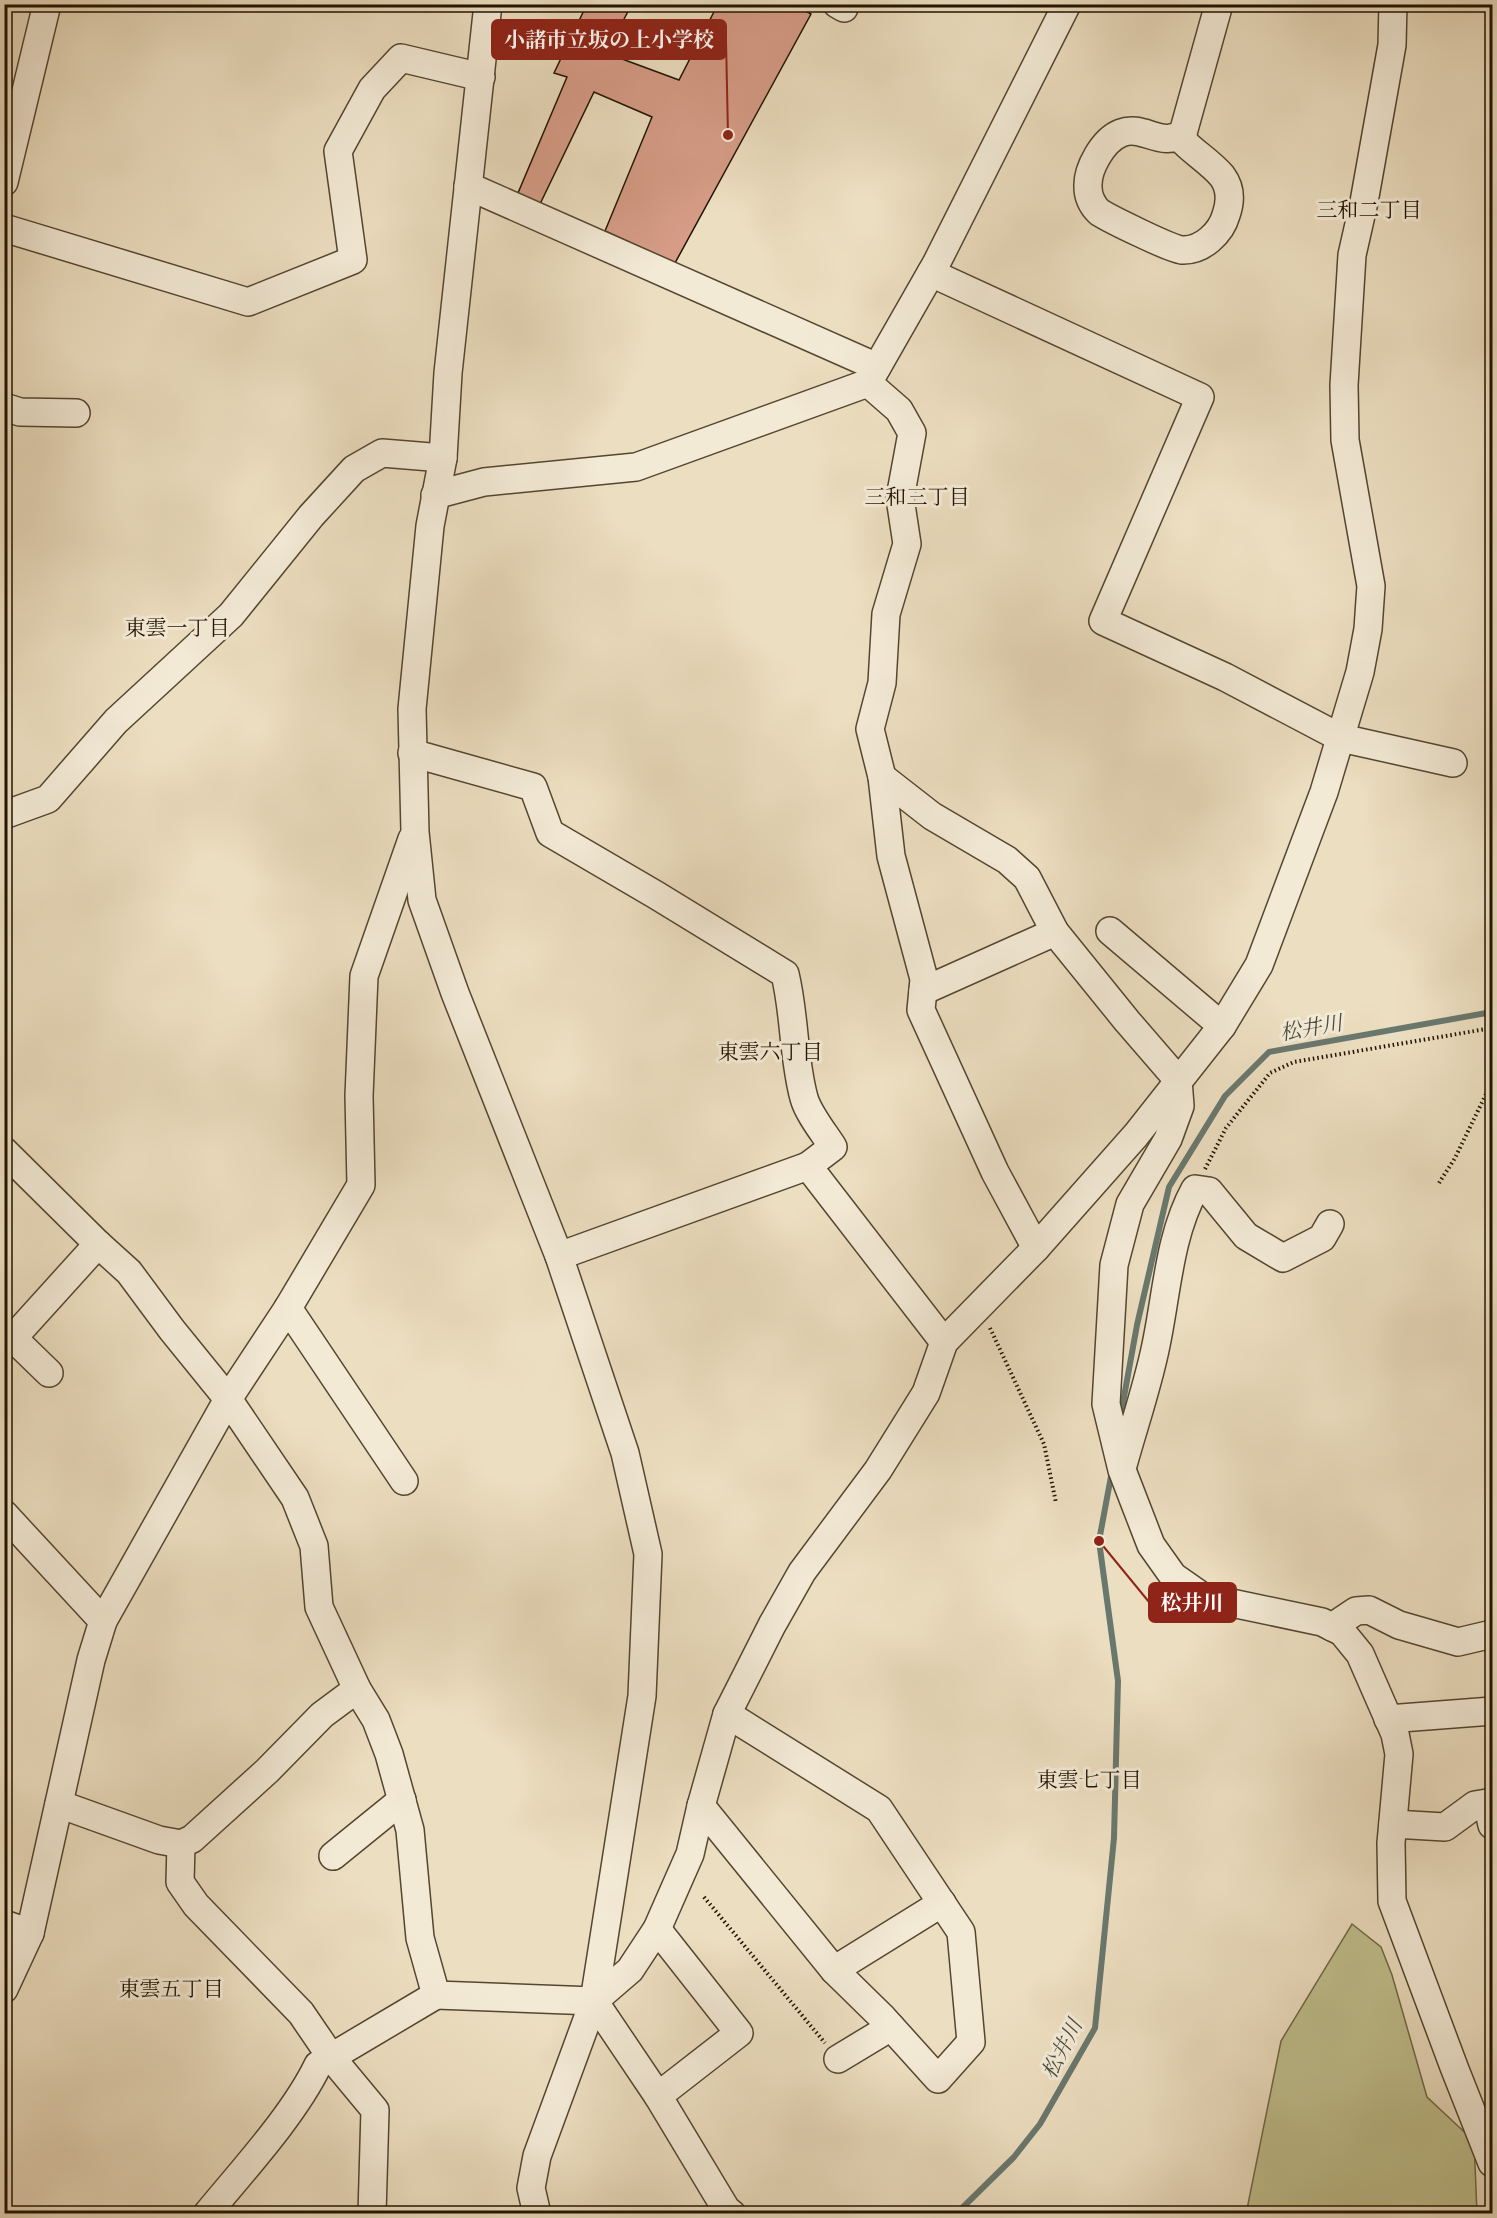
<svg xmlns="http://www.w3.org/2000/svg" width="1497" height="2218" viewBox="0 0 1497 2218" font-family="'IM FELL French Canon','Noto Serif JP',serif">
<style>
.green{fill:#bfbf8d;stroke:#706946;stroke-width:1.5}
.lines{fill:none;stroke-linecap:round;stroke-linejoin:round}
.stream{stroke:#69786e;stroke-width:6}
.building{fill:#d69c87;stroke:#211300;stroke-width:1.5}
.minor-casing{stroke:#544630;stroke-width:30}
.path{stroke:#211300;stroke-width:4;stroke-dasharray:1.5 3;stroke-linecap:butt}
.minor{stroke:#f3ead6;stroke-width:27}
.labels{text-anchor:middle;stroke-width:6;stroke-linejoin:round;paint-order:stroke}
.neighbourhood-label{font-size:21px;fill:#211300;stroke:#f3ead6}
.water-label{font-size:21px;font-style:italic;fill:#4b4e40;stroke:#f3ead6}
.leader{fill:none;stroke:#8f2418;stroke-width:2}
.callout-dot{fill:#8f2418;stroke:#f3ead6;stroke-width:2}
.callout{fill:#8f2418;stroke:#8f2418;stroke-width:2}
.callout-label{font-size:21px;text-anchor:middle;font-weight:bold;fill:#fff}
</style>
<rect width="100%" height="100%" fill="#ecdec0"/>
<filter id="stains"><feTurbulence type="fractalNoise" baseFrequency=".00333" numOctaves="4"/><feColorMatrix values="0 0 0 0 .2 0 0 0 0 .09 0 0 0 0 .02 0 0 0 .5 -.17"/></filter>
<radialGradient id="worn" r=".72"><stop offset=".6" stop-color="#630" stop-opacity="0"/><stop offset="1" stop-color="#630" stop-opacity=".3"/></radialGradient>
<!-- green -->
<polygon class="green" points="1352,1924 1381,1947 1392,1975 1427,2097 1474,2141 1477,2213 1246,2214 1281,2041"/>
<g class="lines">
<!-- stream -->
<g class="stream">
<polyline points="1120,1419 1137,1325 1169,1187 1225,1096 1269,1052 1492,1012"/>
<polyline points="956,2214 1014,2157 1040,2124 1095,2028 1114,1838 1118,1681 1099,1541 1112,1471"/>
</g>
</g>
<!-- building -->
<polygon class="building" points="587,4 632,4 606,53 679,80 718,4 794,4 811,14 675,263 605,231 652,117 594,92 540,204 518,193 567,77 554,73"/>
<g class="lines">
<!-- minor casing -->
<g class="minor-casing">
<g id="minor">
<polyline points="488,4 448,373 443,458 430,526 412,709 415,832 422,900 455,993 559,1256 625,1453 648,1554 642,1696 594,2001 537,2156 531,2188 537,2214"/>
<polyline points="837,4 844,8"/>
<path d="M1183,133C1162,149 1143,124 1121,133C1103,140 1087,169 1088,187C1088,197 1092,205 1099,212C1110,219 1171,249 1182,250C1202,251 1221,233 1226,215C1231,201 1231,188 1222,176C1211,163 1196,154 1184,142L1183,133L1219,4"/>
<polyline points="4,182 47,4"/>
<polyline points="468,186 877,367"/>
<polyline points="4,228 248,302 353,260 338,151 372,89 401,58 481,77"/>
<polyline points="931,273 1200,397 1103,621 1225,677 1341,738 1453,763"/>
<polyline points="868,383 899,410 912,433 900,498 907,544 886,614 882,683 870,729 882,777 891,856 924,979 921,1010 995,1172 1036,1248"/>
<polyline points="4,407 20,412 76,413"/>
<polyline points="435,495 484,482 636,467 868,383 936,264 1067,4"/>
<path d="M412,753L533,787L550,833L656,895L785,974C795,1015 793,1058 804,1098C808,1113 824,1133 833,1147L808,1166"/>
<polyline points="882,777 932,816 1007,860 1027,878 1055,932 1127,1021 1178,1080 1180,1106 1168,1139 1130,1204 1114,1265 1106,1404 1122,1470 1151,1545 1173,1576 1203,1597 1322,1622 1342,1632 1360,1654 1395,1734 1399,1754 1391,1843 1392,1901 1454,2067 1492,2163"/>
<polyline points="4,815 48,799 116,721 231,615 311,516 354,469 382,453 443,458"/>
<polyline points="1110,931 1222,1026"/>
<polyline points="923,991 1055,932"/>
<polyline points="4,1151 98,1244 129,1272 172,1330 228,1399 295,1498 314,1546 319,1607 357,1689 376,1720 389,1754 410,1830 420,1938 436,1995 594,2001 630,1970 657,1929 690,1854 701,1806 727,1714 772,1625 802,1572 878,1470 926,1393 944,1342 1036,1248 1136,1135 1222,1026 1259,965 1324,792 1360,672 1368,629 1371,586 1345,440 1344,385 1352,255 1364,202 1392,45 1393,4"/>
<polyline points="559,1256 808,1166 944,1342"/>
<polyline points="288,1308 404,1481"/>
<polyline points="49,1373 13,1338 98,1244"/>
<path d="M1123,1465C1134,1425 1148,1385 1156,1345C1167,1293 1169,1236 1195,1189L1209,1191L1246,1236L1283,1258L1322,1238L1330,1224"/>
<polyline points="4,1514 103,1621"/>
<polyline points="1332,1627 1356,1611 1369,1610 1399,1625 1458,1642 1492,1634"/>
<polyline points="1388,1719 1492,1711"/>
<polyline points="59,1804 159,1840 181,1844 192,1839 267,1771 322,1715 357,1689"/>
<polyline points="701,1806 834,1970 883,2018 938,2079 971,2042 961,1932 879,1809 727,1714"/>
<polyline points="1393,1824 1445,1827 1475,1805 1487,1803 1492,1825"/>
<polyline points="181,1844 180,1882 196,1905 301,2013 331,2057 375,2110 372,2214"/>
<polyline points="333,1856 402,1800"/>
<polyline points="4,1924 30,1933"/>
<polyline points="657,1929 739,2033 658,2096"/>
<polyline points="834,1970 942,1903"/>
<polyline points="4,1989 30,1933 91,1660 103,1621 228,1399 288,1308 361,1185 359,1096 364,976 412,839"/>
<polyline points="594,2001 658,2096 726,2209 732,2214"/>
<polyline points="838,2059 891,2027"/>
<path d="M207,2214C243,2170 294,2115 318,2065L436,1995"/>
</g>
</g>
<!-- path -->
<g class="path">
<polyline points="1205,1169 1226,1128 1270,1073 1294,1062 1492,1028"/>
<polyline points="1439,1183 1455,1158 1489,1088 1492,1084"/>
<polyline points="990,1328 1044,1444 1056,1503"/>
<polyline points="704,1897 825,2043"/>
</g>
<!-- minor -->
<use href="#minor" class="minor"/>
</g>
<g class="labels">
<!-- neighbourhood labels -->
<g class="neighbourhood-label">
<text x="1369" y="217">三和二丁目</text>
<text x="917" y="504">三和三丁目</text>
<text x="177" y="635">東雲一丁目</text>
<text x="770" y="1059">東雲六丁目</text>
<text x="1089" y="1787">東雲七丁目</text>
<text x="171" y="1996">東雲五丁目</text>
</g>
<!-- water labels -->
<g class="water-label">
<text transform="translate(1311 1028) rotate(-10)" y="7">松井川</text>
<text transform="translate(1062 2049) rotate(-63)" y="7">松井川</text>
</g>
</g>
<!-- callouts -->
<path class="leader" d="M728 135L726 40M1099 1541L1149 1602"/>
<g class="callout-dot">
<circle cx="728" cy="135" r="6"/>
<circle cx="1099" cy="1541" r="6"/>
</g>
<g class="callout">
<rect x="492" y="20" width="234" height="39" rx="6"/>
<rect x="1149" y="1583" width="87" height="39" rx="6"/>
</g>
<g class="callout-label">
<text x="609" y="47">小諸市立坂の上小学校</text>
<text x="1192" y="1610">松井川</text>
</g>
<!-- margin -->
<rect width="1497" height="2218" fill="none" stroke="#ecdec0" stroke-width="24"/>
<rect x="6" y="6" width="1485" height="2206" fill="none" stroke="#211300" stroke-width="3"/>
<rect x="12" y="12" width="1473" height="2194" fill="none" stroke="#211300" stroke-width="1.5"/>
<rect width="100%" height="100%" filter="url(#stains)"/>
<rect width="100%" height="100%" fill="url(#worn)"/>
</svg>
